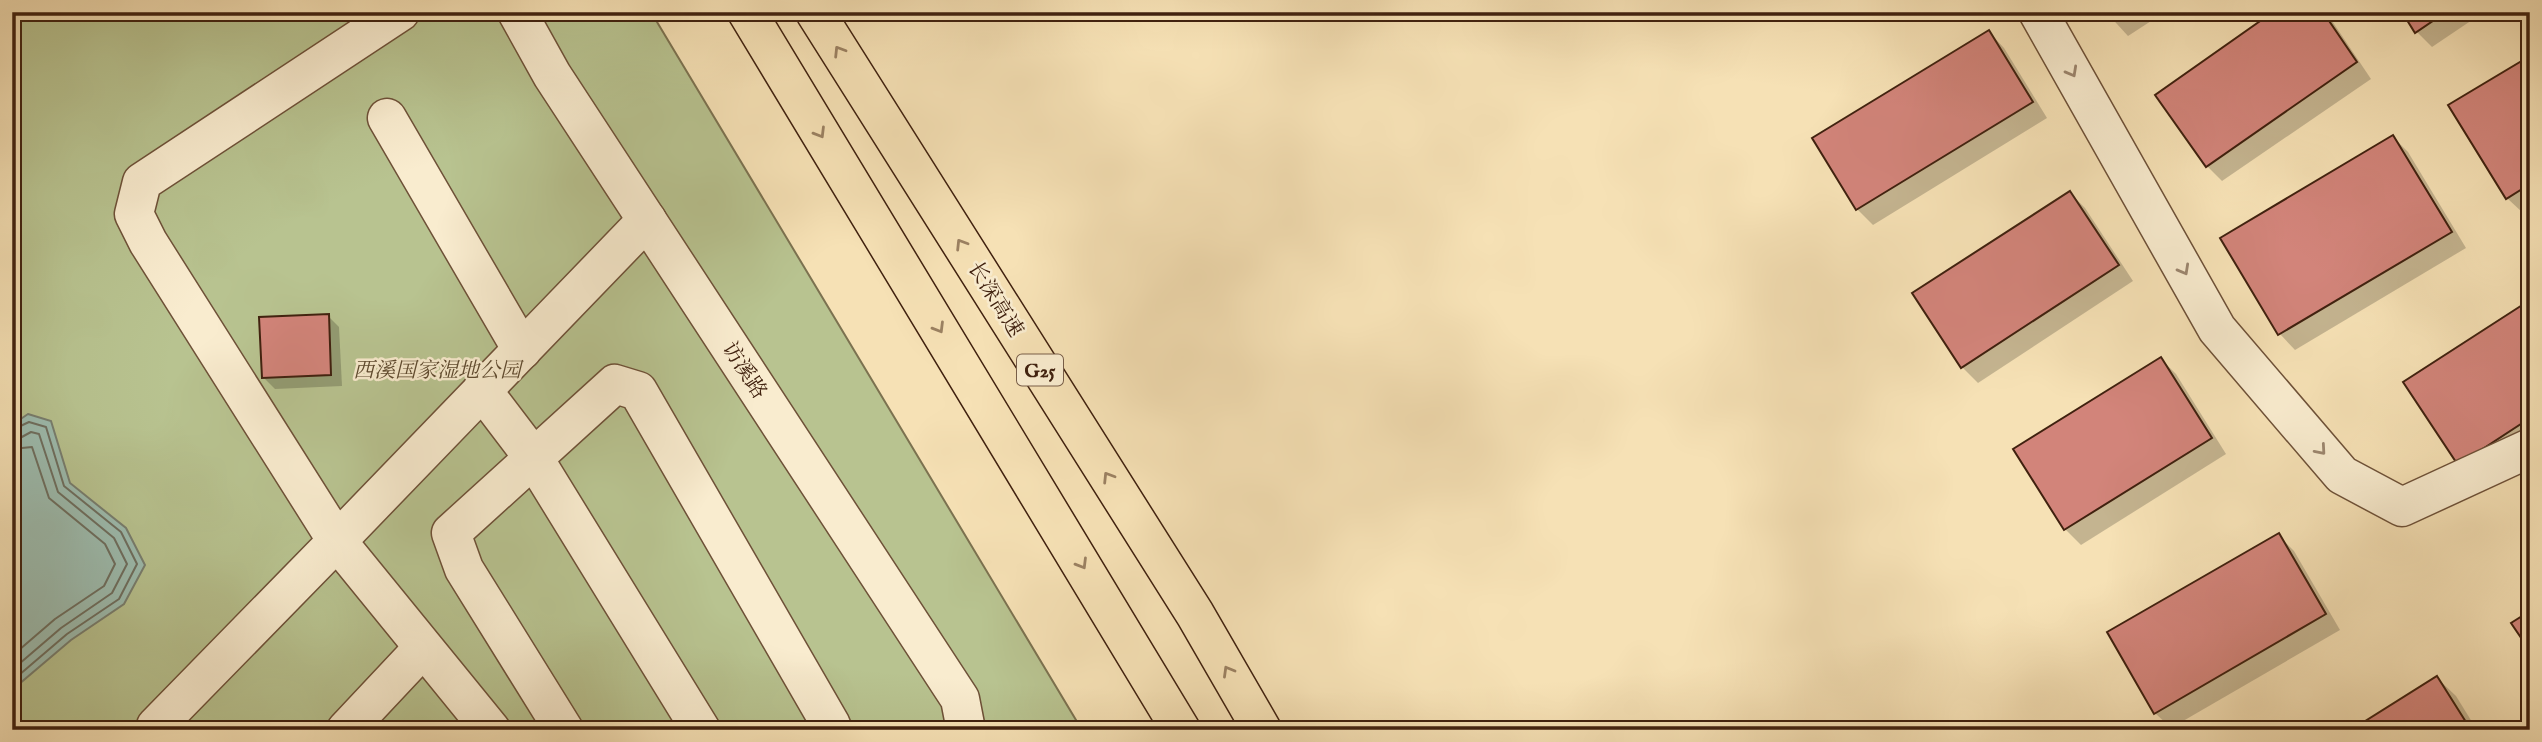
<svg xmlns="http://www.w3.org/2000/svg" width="2542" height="742" viewBox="0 0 2542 742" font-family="'IM FELL English','Noto Serif SC',serif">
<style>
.green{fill:#b8c390;stroke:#7c7250;stroke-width:2}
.water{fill:#9dbdb0;stroke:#787f70;stroke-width:2}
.shadow{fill:#0003}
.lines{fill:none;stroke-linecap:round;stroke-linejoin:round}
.shore{stroke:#6e6f60;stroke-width:2}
.building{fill:#d2847a;stroke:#40210f;stroke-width:2}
.minor-casing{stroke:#6e5138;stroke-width:41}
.highway-casing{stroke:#40210f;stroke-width:41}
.minor{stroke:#f9eccf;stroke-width:38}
.highway{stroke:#f6e1b5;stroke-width:38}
.oneway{stroke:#9b8162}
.oneway2{stroke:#9c866f}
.labels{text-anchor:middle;stroke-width:5;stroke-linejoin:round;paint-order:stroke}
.shield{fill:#f9eccf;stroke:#785e49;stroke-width:2}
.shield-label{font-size:19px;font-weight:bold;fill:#40210f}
.street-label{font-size:21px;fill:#40210f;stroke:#f9eccf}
.park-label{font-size:21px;font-style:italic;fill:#5e4a2f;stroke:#f9eccf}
</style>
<rect width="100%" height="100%" fill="#f6e1b5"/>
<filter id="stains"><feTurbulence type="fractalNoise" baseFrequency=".00286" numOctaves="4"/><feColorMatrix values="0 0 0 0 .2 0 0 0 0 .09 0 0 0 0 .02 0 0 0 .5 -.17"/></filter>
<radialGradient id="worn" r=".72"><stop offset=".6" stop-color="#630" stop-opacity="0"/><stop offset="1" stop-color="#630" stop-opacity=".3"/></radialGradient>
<!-- green -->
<polygon class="green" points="12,12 651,12 1082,730 12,730"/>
<!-- water -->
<polygon class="water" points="28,414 51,421 70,483 126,528 145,565 124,604 71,640 12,690 12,425"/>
<!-- shadow -->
<g class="shadow">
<polygon points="2106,12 2165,12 2128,36"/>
<polygon points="2276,12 2326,12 2371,79 2222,181 2207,166"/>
<polygon points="2404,12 2484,12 2432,47 2417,32"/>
<polygon points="1989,32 2004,48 2047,118 1873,225 1857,209"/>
<polygon points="2530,58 2530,209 2523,213 2507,198"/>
<polygon points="2393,137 2408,152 2466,248 2295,350 2280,334 2222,238"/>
<polygon points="2070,193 2085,208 2133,281 1978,383 1962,367"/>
<polygon points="2530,302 2530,444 2459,464"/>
<polygon points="328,316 339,327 342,386 275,389 264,378"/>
<polygon points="2161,359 2176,374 2226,454 2081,545 2065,529"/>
<polygon points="2278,535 2294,551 2340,630 2171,728 2155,713"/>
<polygon points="2437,678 2456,696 2477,730 2354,730"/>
</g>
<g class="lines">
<!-- shore -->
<g class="shore">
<polyline points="12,430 29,422 46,427 64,486 121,532 137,564 119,599 67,634 12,681"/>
<polyline points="12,439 20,438 31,432 39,434 58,492 114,538 127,564 112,593 61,628 12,670"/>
<polyline points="12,449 32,447 49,498 105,544 115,564 104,586 55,619 12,656"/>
</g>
</g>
<!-- building -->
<g class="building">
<polygon points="2273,12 2323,12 2357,62 2206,167 2155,95"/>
<polygon points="2402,12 2446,12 2415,33"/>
<polygon points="1989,30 2033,102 1856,210 1812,138"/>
<polygon points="2530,56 2530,184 2506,199 2448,105"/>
<polygon points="2393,135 2452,232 2278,335 2220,238"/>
<polygon points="2070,191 2119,265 1961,368 1912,293"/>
<polygon points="2530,300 2530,418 2458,465 2403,382"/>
<polygon points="329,314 331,375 262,378 259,317"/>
<polygon points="2161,357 2212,438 2064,530 2013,449"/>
<polygon points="2279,533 2326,614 2154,714 2107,632"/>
<polygon points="2530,611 2530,651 2511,623"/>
<polygon points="2437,676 2471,730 2351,730"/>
</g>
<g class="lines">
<!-- minor casing -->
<g class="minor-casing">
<g id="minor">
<polyline points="517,12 552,75 960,699 966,730"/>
<polyline points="2038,12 2217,329 2342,475 2402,507 2530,448"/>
<polyline points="387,118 522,350"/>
<polyline points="482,390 533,457 701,730"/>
<polyline points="156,726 337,541 148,242 134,214 142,182 400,12"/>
<polyline points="346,730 423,648"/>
<polyline points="491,730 337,541 647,220"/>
<polyline points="564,730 464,569 451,533 615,384 638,391 831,725 830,730"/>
</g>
</g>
<!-- highway casing -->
<g class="highway-casing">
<g id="highway">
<polyline points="747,12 1181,730"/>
<polyline points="815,12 1195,614 1262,730"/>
</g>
</g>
<!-- minor -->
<use href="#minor" class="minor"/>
<!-- highway -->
<use href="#highway" class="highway"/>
</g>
<!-- one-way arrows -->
<defs><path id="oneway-chevron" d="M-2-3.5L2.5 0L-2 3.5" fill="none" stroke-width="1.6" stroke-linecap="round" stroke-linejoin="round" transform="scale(1.75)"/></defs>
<g class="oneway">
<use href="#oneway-chevron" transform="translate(839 51) rotate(-122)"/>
<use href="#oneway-chevron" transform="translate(820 133) rotate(59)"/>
<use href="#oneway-chevron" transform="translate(961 244) rotate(-122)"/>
<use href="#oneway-chevron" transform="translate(939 328) rotate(59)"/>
<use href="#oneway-chevron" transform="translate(1108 477) rotate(-122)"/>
<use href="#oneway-chevron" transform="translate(1082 564) rotate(59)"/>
<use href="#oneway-chevron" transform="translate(1228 671) rotate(-120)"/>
</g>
<g class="oneway2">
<use href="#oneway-chevron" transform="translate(2072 72) rotate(61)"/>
<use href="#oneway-chevron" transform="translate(2184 270) rotate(61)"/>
<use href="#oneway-chevron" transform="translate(2321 450) rotate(49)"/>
</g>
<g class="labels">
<!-- shield labels -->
<rect class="shield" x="1017" y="354.5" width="46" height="31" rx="5"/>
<g class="shield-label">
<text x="1040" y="377">G25</text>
</g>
<!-- street labels -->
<g class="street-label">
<text transform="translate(996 299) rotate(58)" y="7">长深高速</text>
<text transform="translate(745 370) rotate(57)" y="7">访溪路</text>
</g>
<!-- park labels -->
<g class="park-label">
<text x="437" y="377">西溪国家湿地公园</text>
</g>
</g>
<!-- margin -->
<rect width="2542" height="742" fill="none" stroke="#f6e1b5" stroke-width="42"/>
<rect x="14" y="14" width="2514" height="714" fill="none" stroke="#40210f" stroke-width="3.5"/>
<rect x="21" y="21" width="2500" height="700" fill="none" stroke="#40210f" stroke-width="2"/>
<rect width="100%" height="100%" filter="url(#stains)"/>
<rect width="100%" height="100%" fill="url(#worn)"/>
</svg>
